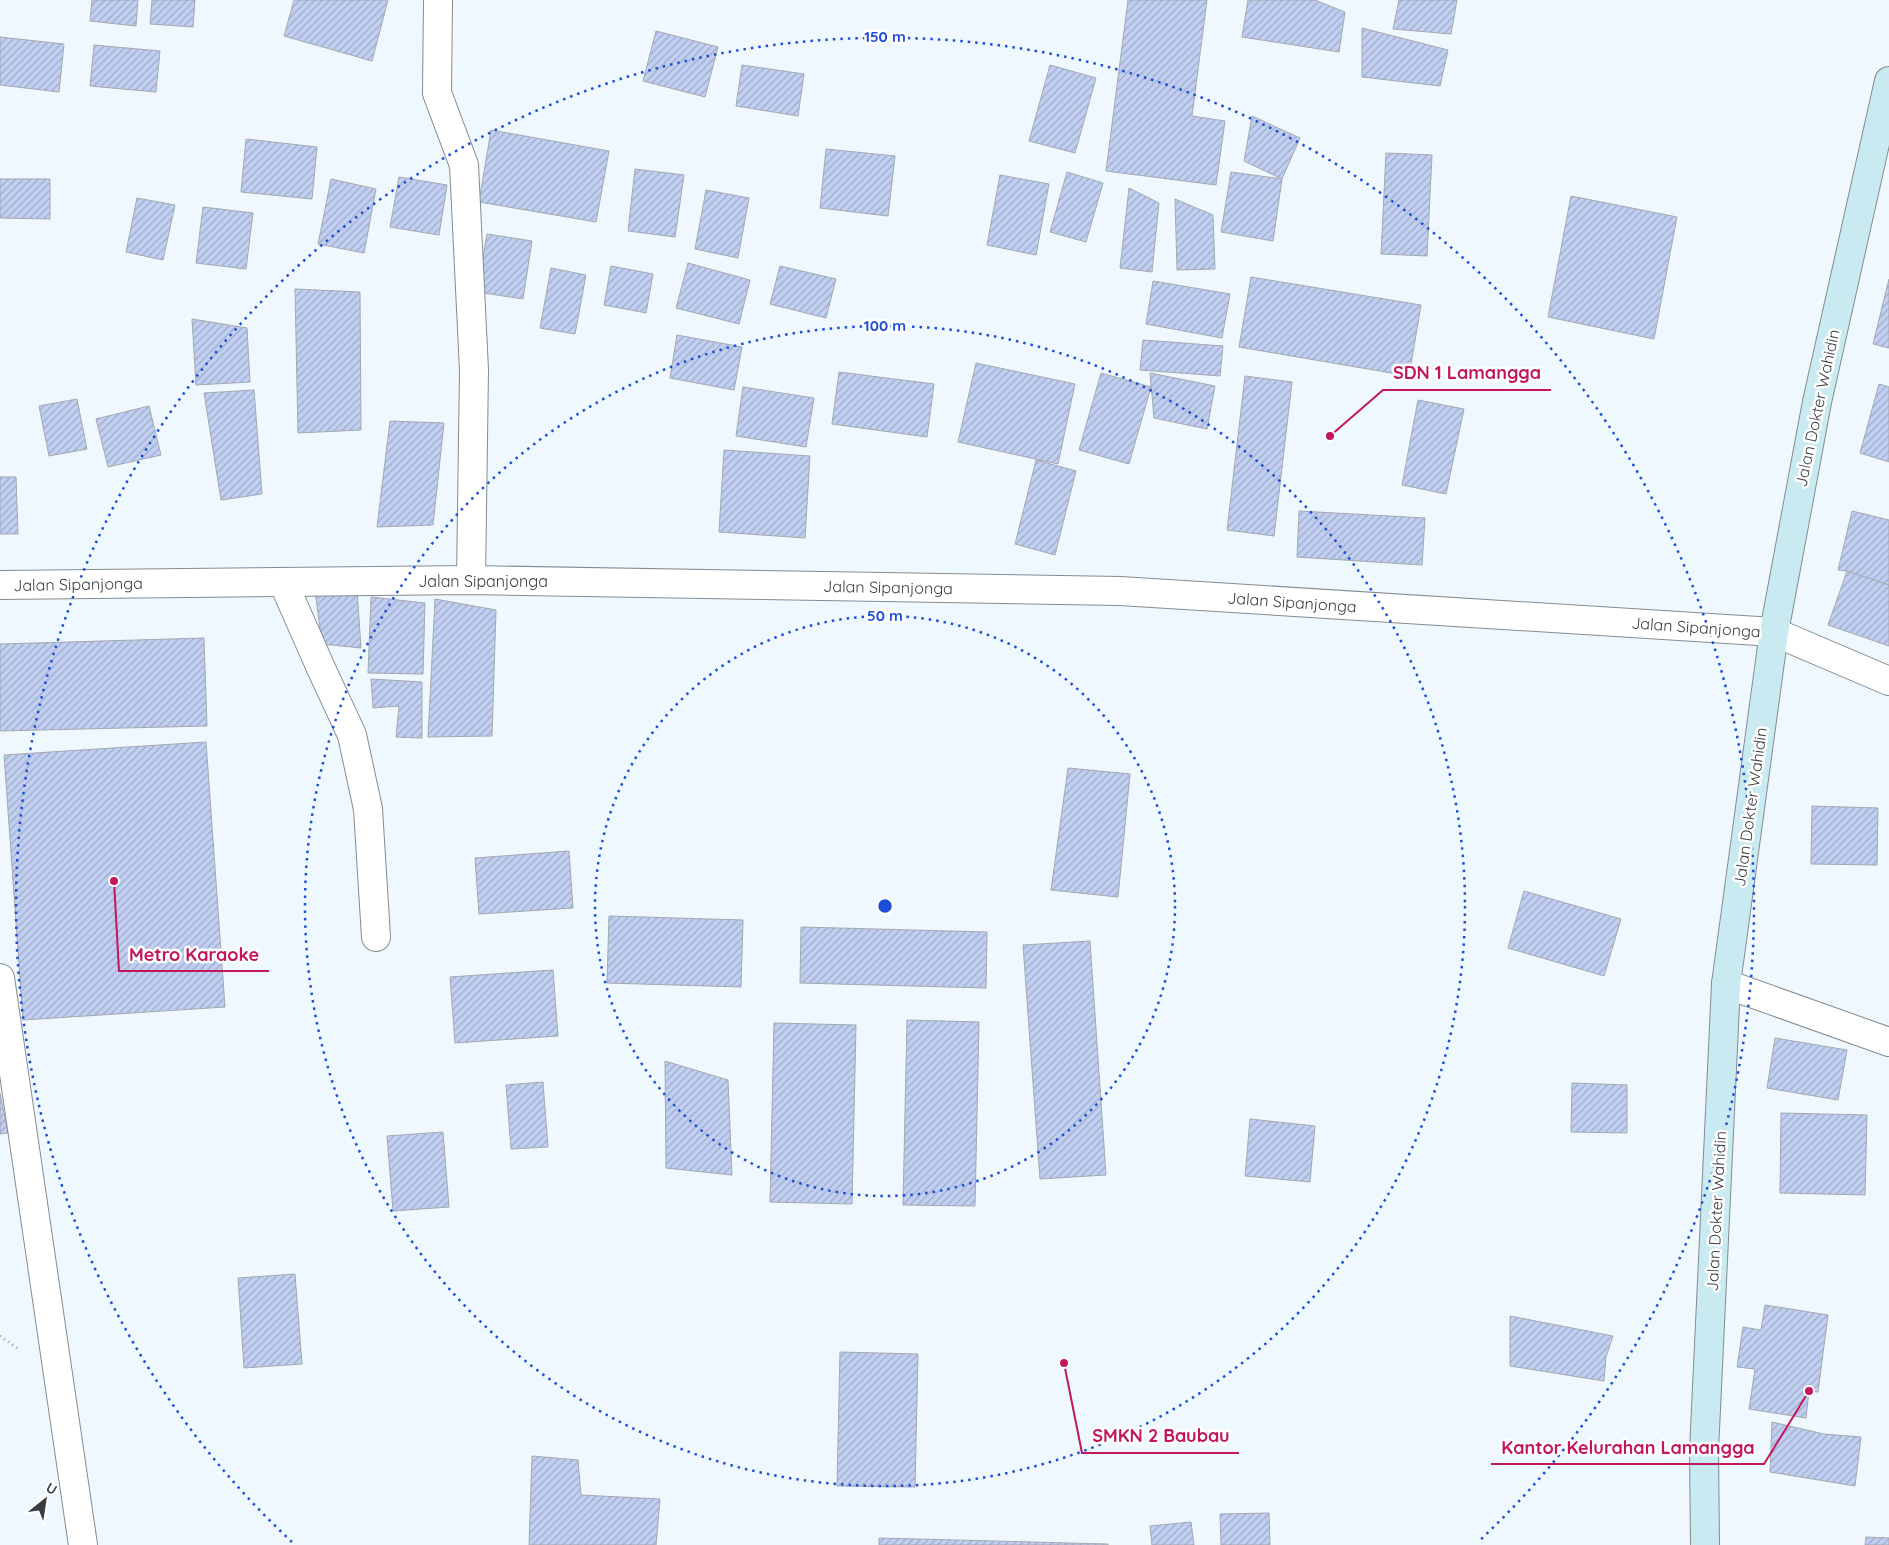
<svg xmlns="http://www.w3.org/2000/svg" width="1889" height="1545" viewBox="0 0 1889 1545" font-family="Quicksand,sans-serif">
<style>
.building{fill:url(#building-hatch);stroke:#a4a8b0}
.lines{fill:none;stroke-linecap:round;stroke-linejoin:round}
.street-casing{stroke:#848c91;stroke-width:30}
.secondary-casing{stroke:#848c91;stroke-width:30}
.path{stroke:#989ea3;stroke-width:3;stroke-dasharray:1 4;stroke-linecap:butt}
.street{stroke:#fff;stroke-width:28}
.secondary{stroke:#c9eaf0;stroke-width:28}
.ring{fill:none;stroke:#1d4ed8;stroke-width:2.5;stroke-dasharray:2.5 5}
.labels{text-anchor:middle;stroke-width:5;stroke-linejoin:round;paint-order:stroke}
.street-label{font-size:16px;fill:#3a3d40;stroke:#fff}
.centre{fill:#1d4ed8;stroke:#fff;stroke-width:2.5}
.ring-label{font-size:15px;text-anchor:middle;font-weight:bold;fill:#1d4ed8;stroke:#fff;stroke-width:5;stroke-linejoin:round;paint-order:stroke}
.leader{fill:none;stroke:#c2185b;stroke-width:2}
.callout-dot{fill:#c2185b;stroke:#fff;stroke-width:2}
.callout-label{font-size:18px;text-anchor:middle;font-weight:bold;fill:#c2185b;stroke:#fff;stroke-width:5;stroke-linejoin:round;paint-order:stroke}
</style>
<defs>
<pattern id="building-hatch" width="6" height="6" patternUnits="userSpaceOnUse" patternTransform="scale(1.25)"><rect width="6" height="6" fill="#c1d0f2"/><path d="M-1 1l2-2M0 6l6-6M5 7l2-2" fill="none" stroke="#9eaac5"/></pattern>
</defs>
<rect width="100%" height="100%" fill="#eff8fe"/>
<!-- building -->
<g class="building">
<polygon points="92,0 138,0 136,26 90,21"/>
<polygon points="152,0 195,0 193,27 150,24"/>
<polygon points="294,0 388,0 372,61 284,36"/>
<polygon points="1128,0 1207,0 1192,116 1225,121 1216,185 1106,171"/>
<polygon points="1248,0 1315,0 1345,12 1339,52 1242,37"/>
<polygon points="1399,0 1457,0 1451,34 1393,29"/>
<polygon points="1362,28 1448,50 1440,86 1362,77"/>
<polygon points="656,31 718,47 705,97 643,81"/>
<polygon points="0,37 64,44 59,92 0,85"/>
<polygon points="94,45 160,51 156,92 90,86"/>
<polygon points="742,65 804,74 798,116 736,106"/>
<polygon points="1050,65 1096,78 1075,153 1029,141"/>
<polygon points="1252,116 1300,138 1282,179 1244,161"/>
<polygon points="491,130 609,151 596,222 479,202"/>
<polygon points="246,139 317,147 312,199 241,192"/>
<polygon points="826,149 895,156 888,216 820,208"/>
<polygon points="1386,153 1432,155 1427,256 1381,254"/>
<polygon points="635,169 684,175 675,237 628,231"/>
<polygon points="1067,172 1103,183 1086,242 1050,232"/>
<polygon points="1231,172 1282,179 1273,241 1221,232"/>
<polygon points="1000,175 1049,184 1036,255 987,245"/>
<polygon points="399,177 447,185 439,235 390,227"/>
<polygon points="0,179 50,179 50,219 0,218"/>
<polygon points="331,179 376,189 364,253 318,244"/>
<polygon points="1129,188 1159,203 1152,272 1120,268"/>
<polygon points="706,190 749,198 738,258 695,249"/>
<polygon points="1571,196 1677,217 1654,339 1548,317"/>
<polygon points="137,198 175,205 163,260 126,252"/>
<polygon points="1175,199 1213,215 1215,269 1177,270"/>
<polygon points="203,207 253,213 246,269 196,263"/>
<polygon points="487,234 532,241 523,299 477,292"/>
<polygon points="688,263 750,280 739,324 676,308"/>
<polygon points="611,266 653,274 646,313 604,305"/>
<polygon points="780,266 836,279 826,318 770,304"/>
<polygon points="551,268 586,275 575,334 540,328"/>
<polygon points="1251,277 1421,305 1409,376 1239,347"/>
<polygon points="1889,279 1889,348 1873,344"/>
<polygon points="1153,281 1230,294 1222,338 1146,324"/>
<polygon points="295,289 360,292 361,430 298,433"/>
<polygon points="192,319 247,328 250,382 196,385"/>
<polygon points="677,335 742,347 734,390 670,378"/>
<polygon points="1143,340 1223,346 1220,376 1140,370"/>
<polygon points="976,363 1075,384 1058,464 958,442"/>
<polygon points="839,372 934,384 927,437 832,424"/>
<polygon points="1101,373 1151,387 1129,464 1079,450"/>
<polygon points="1150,373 1215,386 1207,429 1154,418"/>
<polygon points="1245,376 1292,382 1274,536 1227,530"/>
<polygon points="1879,384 1889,387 1889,462 1860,453"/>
<polygon points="743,387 814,398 806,447 736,436"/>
<polygon points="254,390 262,494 221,500 204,393"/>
<polygon points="77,399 87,449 49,456 39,406"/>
<polygon points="1418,400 1464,409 1446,494 1402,485"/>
<polygon points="149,406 161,455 108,467 96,419"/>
<polygon points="390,421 444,423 433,525 377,527"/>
<polygon points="724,450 810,456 805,538 719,532"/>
<polygon points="1036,460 1076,471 1055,555 1015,544"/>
<polygon points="0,477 16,477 18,534 0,534"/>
<polygon points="1299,511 1425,518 1422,565 1297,557"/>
<polygon points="1852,511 1889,520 1889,585 1847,571 1838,570"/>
<polygon points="1847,571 1889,585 1889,646 1828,625"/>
<polygon points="315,590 357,590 361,648 322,644"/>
<polygon points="371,597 425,603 423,674 368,673"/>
<polygon points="435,599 496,610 492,736 428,737"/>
<polygon points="204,638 207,726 0,731 0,644"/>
<polygon points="371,679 422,682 422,738 396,737 399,706 373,708"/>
<polygon points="206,742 225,1007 23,1020 4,755"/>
<polygon points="1068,768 1130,774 1118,897 1051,890"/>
<polygon points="1812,806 1878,808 1877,865 1811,864"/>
<polygon points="569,851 573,908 479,914 475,858"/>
<polygon points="1524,891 1621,919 1604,976 1508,948"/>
<polygon points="609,916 743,920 741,987 607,983"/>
<polygon points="801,927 987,932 986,988 800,983"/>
<polygon points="1090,941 1106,1175 1040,1179 1023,945"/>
<polygon points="553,970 558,1036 455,1043 450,977"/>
<polygon points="907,1020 979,1022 975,1206 903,1205"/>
<polygon points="774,1023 856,1025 852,1204 770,1202"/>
<polygon points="1775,1038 1847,1050 1838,1100 1767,1088"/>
<polygon points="665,1061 728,1080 732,1175 666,1168"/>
<polygon points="543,1082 548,1147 511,1149 506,1085"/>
<polygon points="1572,1083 1627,1085 1627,1133 1571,1132"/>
<polygon points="0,1093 8,1133 0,1134"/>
<polygon points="1781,1113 1867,1115 1865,1195 1780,1193"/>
<polygon points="1250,1119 1315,1126 1310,1182 1245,1176"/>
<polygon points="443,1132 449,1207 393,1211 387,1136"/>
<polygon points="295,1274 302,1364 244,1368 238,1278"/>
<polygon points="1765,1305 1828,1315 1818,1392 1809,1391 1806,1418 1749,1409 1755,1369 1737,1367 1743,1327 1761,1330"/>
<polygon points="1510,1316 1613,1336 1606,1357 1604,1381 1510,1366"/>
<polygon points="840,1352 918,1354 915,1487 837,1486"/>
<polygon points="1772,1422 1824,1434 1861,1437 1855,1486 1770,1472"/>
<polygon points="532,1456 578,1460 581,1495 660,1499 656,1545 529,1545"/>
<polygon points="1269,1513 1270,1545 1221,1545 1220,1514"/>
<polygon points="1191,1522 1194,1545 1152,1545 1150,1526"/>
<polygon points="1866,1537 1889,1538 1889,1545 1865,1545"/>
<polygon points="879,1538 1108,1544 1108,1545 879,1545"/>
</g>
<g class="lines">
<!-- street casing -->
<g class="street-casing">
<g id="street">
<polyline points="438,0 437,93 464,165 474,370 471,580"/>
<polyline points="283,582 320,666 352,735 368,809 376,937"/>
<polyline points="0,585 471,580 1120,591 1774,632 1889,681"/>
<polyline points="0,978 83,1545"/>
<polyline points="1726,984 1889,1042"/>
</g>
</g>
<!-- secondary casing -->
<g class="secondary-casing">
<polyline id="secondary" points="1705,1545 1704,1451 1726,984 1774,632 1817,402 1889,81"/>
</g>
<!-- path -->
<polyline class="path" points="0,1336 20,1350"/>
<!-- street -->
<use href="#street" class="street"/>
<!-- secondary -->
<use href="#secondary" class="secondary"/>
</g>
<!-- distance rings -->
<g class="ring">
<circle cx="885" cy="906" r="290"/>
<circle cx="885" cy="906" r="580"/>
<path d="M292 1542A869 869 0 1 1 1478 1542"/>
</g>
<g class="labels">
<!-- street labels -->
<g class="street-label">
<text transform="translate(1817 408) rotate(-78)" y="6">Jalan Dokter Wahidin</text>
<text x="483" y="587">Jalan Sipanjonga</text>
<text transform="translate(78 584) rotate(-1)" y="6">Jalan Sipanjonga</text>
<text transform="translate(888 587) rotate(1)" y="6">Jalan Sipanjonga</text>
<text transform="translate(1292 602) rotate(4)" y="6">Jalan Sipanjonga</text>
<text transform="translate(1696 627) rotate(4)" y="6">Jalan Sipanjonga</text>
<text transform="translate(1750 807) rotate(-82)" y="6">Jalan Dokter Wahidin</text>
<text transform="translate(1716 1211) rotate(-87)" y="6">Jalan Dokter Wahidin</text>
</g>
</g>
<circle cx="885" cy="906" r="8" class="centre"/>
<g class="ring-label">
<text x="885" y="42">150 m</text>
<text x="885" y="331">100 m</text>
<text x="885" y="621">50 m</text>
</g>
<!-- callouts -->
<path class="leader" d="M1330 436L1383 390H1551M114 881L119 971H269M1064 1363L1082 1453H1239M1809 1391L1764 1464H1491"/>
<g class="callout-dot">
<circle cx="1330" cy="436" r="5"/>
<circle cx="114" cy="881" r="5"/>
<circle cx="1064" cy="1363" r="5"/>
<circle cx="1809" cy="1391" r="5"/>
</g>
<g class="callout-label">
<text x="1467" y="379">SDN 1 Lamangga</text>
<text x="194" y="961">Metro Karaoke</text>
<text x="1161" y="1442">SMKN 2 Baubau</text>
<text x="1628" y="1454">Kantor Kelurahan Lamangga</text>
</g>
<!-- north arrow -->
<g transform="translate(45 1500) rotate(30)" stroke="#ffffff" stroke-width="4" paint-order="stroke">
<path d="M0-4L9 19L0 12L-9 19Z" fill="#3a3d40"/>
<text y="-8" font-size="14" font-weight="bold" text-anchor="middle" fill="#3a3d40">U</text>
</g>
</svg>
